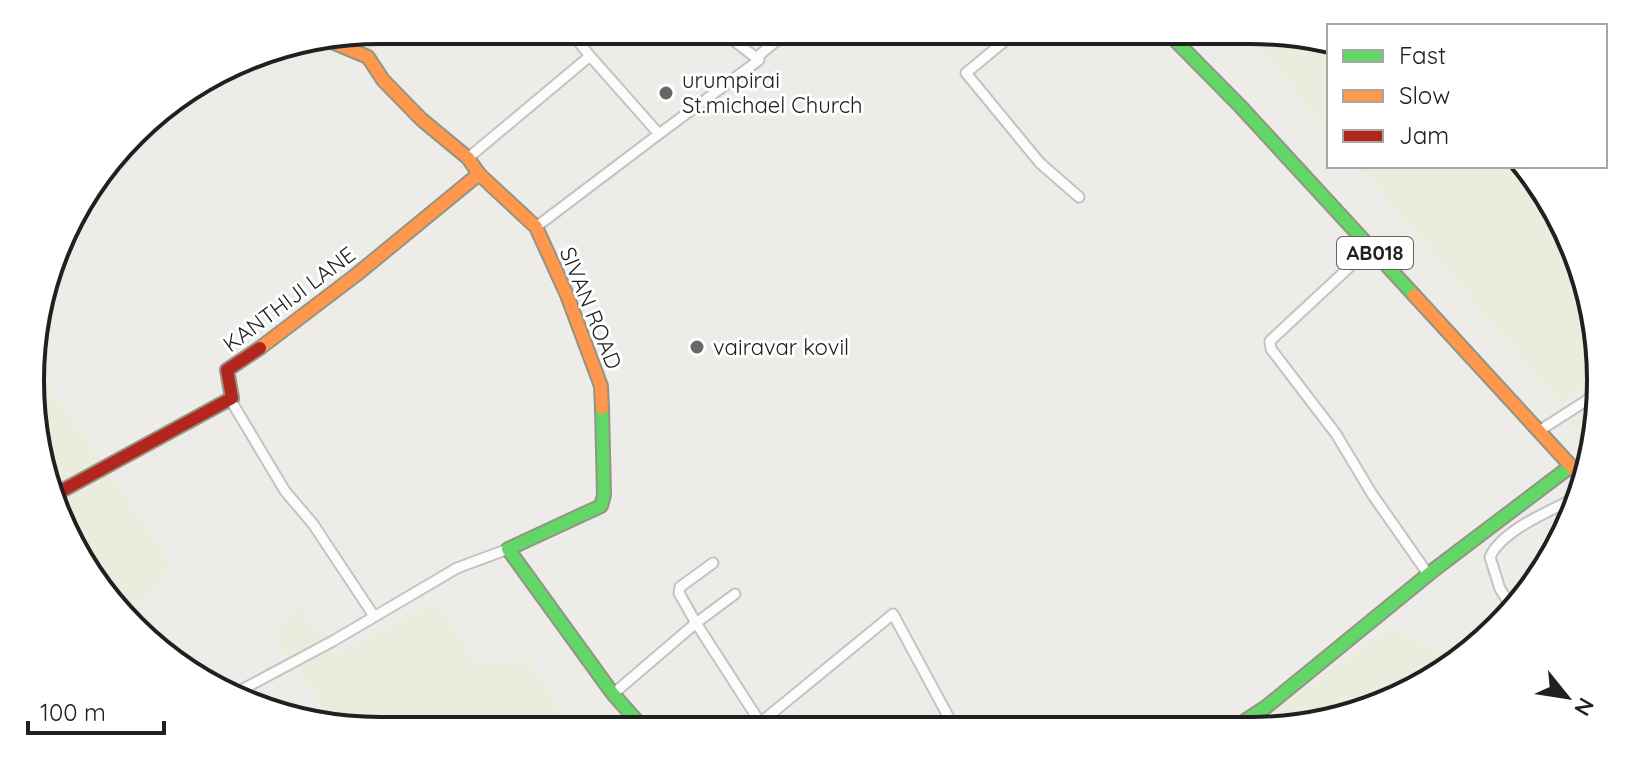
<svg xmlns="http://www.w3.org/2000/svg" width="1631" height="761" viewBox="0 0 1631 761" font-family="Quicksand,sans-serif">
<style>
.farmland{fill:#ebecdd}
.lines{fill:none;stroke-linecap:round;stroke-linejoin:round}
.street-casing{stroke:#c3c3c1;stroke-width:13}
.fast-casing{stroke:#939583;stroke-width:16}
.slow-casing{stroke:#939583;stroke-width:16}
.jam-casing{stroke:#939583;stroke-width:16}
.street{stroke:#fcfcfc;stroke-width:9}
.fast{stroke:#63d668;stroke-width:12}
.slow{stroke:#ff974d;stroke-width:12}
.jam{stroke:#b3261e;stroke-width:12}
.poi-dot{fill:#686766;stroke:#fff;stroke-width:3}
.labels{text-anchor:middle;stroke-width:6;stroke-linejoin:round;paint-order:stroke}
.shield{fill:#fff;stroke:#636363;stroke-width:2}
.shield-label{font-size:20px;font-weight:bold;fill:#202020}
.poi-label{font-size:22px;fill:#202020;stroke:#fff;text-anchor:start}
.street-label{font-size:22px;fill:#202020;stroke:#fff}
.rim{fill:none;stroke:#202020;stroke-width:4}
</style>
<rect width="100%" height="100%" fill="#edece9"/>
<!-- farmland -->
<g class="farmland">
<polygon points="1243,30 1329,46 1329,132"/>
<polygon points="1358,166 1521,166 1574,246 1601,378 1560,405"/>
<polygon points="37,369 173,564 130,621 77,555 37,448"/>
<polygon points="1596,406 1588,448 1567,424"/>
<polygon points="437,602 478,665 530,658 570,730 380,731 333,722 270,631 301,606 334,655"/>
<polygon points="1391,625 1456,663 1385,704 1297,728 1253,728"/>
</g>
<g class="lines">
<!-- street casing -->
<g class="street-casing">
<g id="street">
<polyline points="1018,30 966,73 1040,163 1079,197"/>
<polyline points="590,56 659,134 759,60 720,30"/>
<polyline points="756,58 789,30"/>
<polyline points="468,158 590,56 569,30"/>
<polyline points="536,227 659,134"/>
<polyline points="1369,246 1357,260 1270,341 1271,349 1336,434 1372,494 1428,574"/>
<polyline points="230,399 285,491 313,524 374,616"/>
<polyline points="1539,431 1598,393"/>
<polyline points="713,563 680,587 679,593 696,623 735,594"/>
<path d="M1513,609L1500,589L1490,557C1501,532 1545,513 1569,501L1576,505"/>
<polyline points="613,694 696,623 765,730"/>
<polyline points="232,695 333,641 457,568 508,549"/>
<polyline points="760,723 893,614 955,729"/>
</g>
</g>
<!-- fast casing -->
<g class="fast-casing">
<g id="fast">
<polyline points="1165,30 1240,106 1414,295"/>
<polyline points="602,408 604,495 601,506 508,549 613,694 645,730"/>
<polyline points="1234,728 1266,707 1435,569 1571,466"/>
</g>
</g>
<!-- slow casing -->
<g class="slow-casing">
<g id="slow">
<polyline points="325,39 368,57 383,80 421,119 468,158 479,174 536,227 567,295 601,386 602,408"/>
<polyline points="1414,295 1582,478"/>
<polyline points="260,348 356,275 479,174"/>
</g>
</g>
<!-- jam casing -->
<g class="jam-casing">
<polyline id="jam" points="54,495 232,398 227,370 260,348"/>
</g>
<!-- street -->
<use href="#street" class="street"/>
<!-- fast -->
<use href="#fast" class="fast"/>
<!-- slow -->
<use href="#slow" class="slow"/>
<!-- jam -->
<use href="#jam" class="jam"/>
</g>
<!-- markers -->
<g class="poi-dot">
<circle cx="666" cy="93" r="8"/>
<circle cx="697" cy="347" r="8"/>
</g>
<g class="labels">
<!-- shield labels -->
<rect class="shield" x="1337" y="237" width="76" height="32" rx="6"/>
<g class="shield-label">
<text x="1375" y="260">AB018</text>
</g>
<!-- poi labels -->
<g class="poi-label">
<text x="682" y="88">urumpirai<tspan x="682" dy="25">St.michael Church</tspan></text>
<text x="713" y="355">vairavar kovil</text>
</g>
<!-- street labels -->
<g class="street-label">
<text transform="translate(289 299) rotate(-37)" y="8">KANTHIJI LANE</text>
<text transform="translate(591 308) rotate(68)" y="8">SIVAN ROAD</text>
</g>
</g>
<!-- crop -->
<path d="M0 0H1631V761H0ZM380 44H1251A336 336 0 0 1 1587 380V381A336 336 0 0 1 1251 717H380A336 336 0 0 1 44 381V380A336 336 0 0 1 380 44Z" fill="#fff" fill-rule="evenodd"/>
<path class="rim" d="M380 44H1251A336 336 0 0 1 1587 380V381A336 336 0 0 1 1251 717H380A336 336 0 0 1 44 381V380A336 336 0 0 1 380 44Z"/>
<!-- legend -->
<rect x="1327" y="24" width="280" height="144" fill="#ffffff" stroke="#a6a6a6" stroke-width="2"/>
<rect x="1343" y="50" width="40" height="12" fill="#63d668" stroke="#a6a6a6" stroke-width="2"/>
<text x="1399" y="64" font-size="24" fill="#202020">Fast</text>
<rect x="1343" y="90" width="40" height="12" fill="#ff974d" stroke="#a6a6a6" stroke-width="2"/>
<text x="1399" y="104" font-size="24" fill="#202020">Slow</text>
<rect x="1343" y="130" width="40" height="12" fill="#b3261e" stroke="#a6a6a6" stroke-width="2"/>
<text x="1399" y="144" font-size="24" fill="#202020">Jam</text>
<!-- north arrow -->
<g transform="translate(1567 697) rotate(120)" stroke="#ffffff" stroke-width="6" paint-order="stroke">
<path d="M0-6L14 30L0 20L-14 30Z" fill="#202020"/>
<text y="-12" font-size="22" font-weight="bold" text-anchor="middle" fill="#202020">N</text>
</g>
<!-- scale -->
<path d="M28 721v12h136v-12" fill="none" stroke="#202020" stroke-width="4"/>
<text x="40" y="721" font-size="24" fill="#202020" stroke="#ffffff" stroke-width="6" paint-order="stroke">100 m</text>
</svg>
